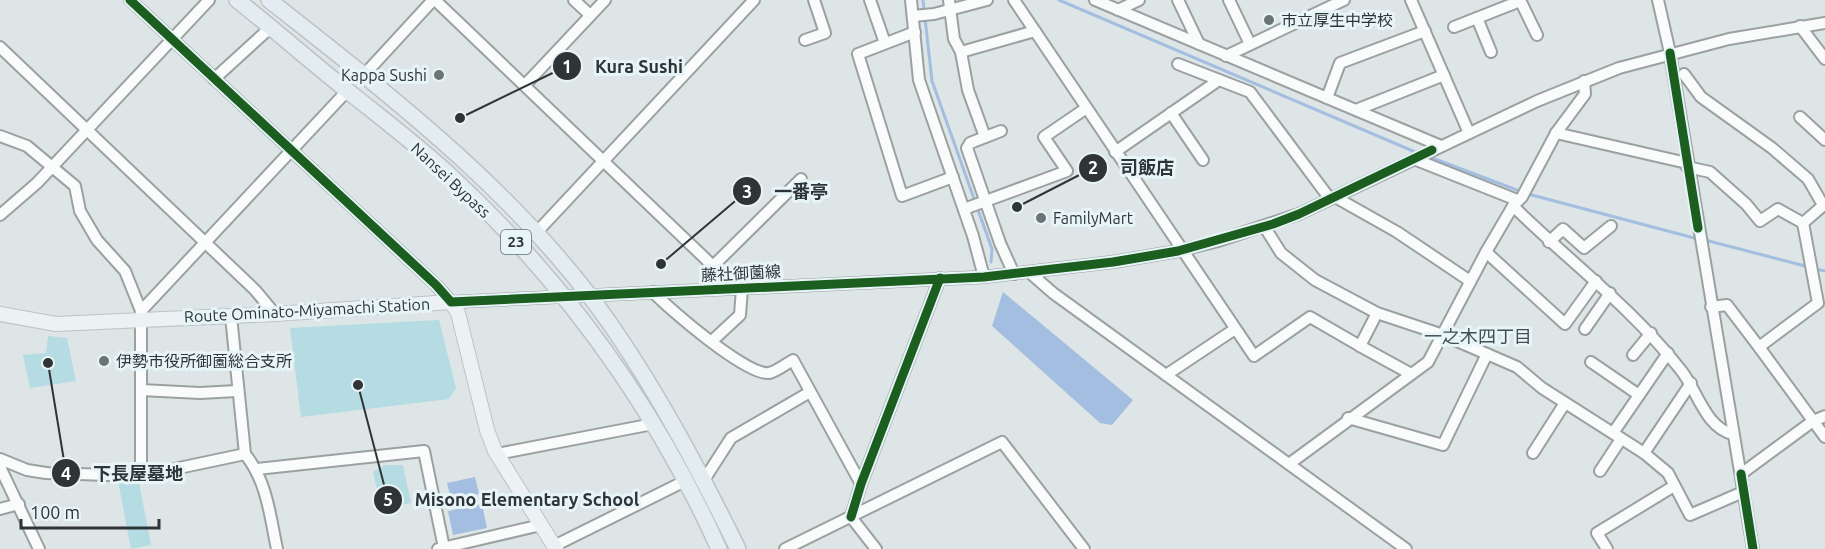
<svg xmlns="http://www.w3.org/2000/svg" width="1825" height="549" viewBox="0 0 1825 549" font-family="Ubuntu,'Noto Sans JP',sans-serif">
<style>
.green{fill:#b5dbe3}
.water{fill:#a3bee0}
.lines{fill:none;stroke-linecap:round;stroke-linejoin:round}
.stream{stroke:#a3bee0;stroke-width:3}
.minor-casing{stroke:#9ba1a1;stroke-width:14}
.major-casing{stroke:#bec2c3;stroke-width:16}
.highway-casing{stroke:#bec2c3;stroke-width:18}
.minor{stroke:#fafbfb;stroke-width:10}
.major{stroke:#ecf2f4;stroke-width:14}
.highway{stroke:#e3ecf0;stroke-width:15}
.cycleway-casing{stroke:#e8f5f8;stroke-width:13}
.cycleway{stroke:#1b5e20;stroke-width:9}
.poi-dot{fill:#6c7374;stroke:#e8f5f8;stroke-width:2}
.labels{text-anchor:middle;stroke-width:6;stroke-linejoin:round;paint-order:stroke}
.shield{fill:#e8f5f8;stroke:#666f70;stroke-width:1.5}
.shield-label{font-size:15px;font-weight:bold;fill:#2f3536}
.poi-label{font-size:16px;fill:#2f3536;stroke:#e8f5f8;text-anchor:start}
.street-label{font-size:16px;fill:#2f3536;stroke:#e8f5f8}
.neighbourhood-label{font-size:18px;fill:#434e50;stroke:#e8f5f8}
.leader{fill:none;stroke:#2f3536;stroke-width:2}
.callout-dot{fill:#2f3536;stroke:#e8f5f8;stroke-width:2}
.mark-label{font-size:18px;text-anchor:middle;font-weight:bold;fill:#fff}
.callout-label{font-size:18px;text-anchor:middle;font-weight:bold;fill:#2f3536;stroke:#e8f5f8;stroke-width:6;stroke-linejoin:round;paint-order:stroke}
</style>
<rect width="100%" height="100%" fill="#dee5e6"/>
<!-- green -->
<g class="green">
<polygon points="439,320 456,388 449,399 301,417 290,328"/>
<polygon points="48,336 67,338 76,381 30,388 23,355 46,353"/>
<polygon points="385,465 403,465 411,503 381,509 373,472"/>
<polygon points="118,481 139,482 151,545 131,549"/>
</g>
<!-- water -->
<g class="water">
<polygon points="1003,292 1133,400 1112,425 1100,423 992,326"/>
<polygon points="475,477 479,494 451,499 447,483"/>
<polygon points="482,504 487,528 453,535 448,511"/>
</g>
<g class="lines">
<!-- stream -->
<g class="stream">
<polyline points="923,0 932,81 992,249 991,262"/>
<polyline points="1059,0 1420,154"/>
<polyline points="1427,156 1522,192"/>
<polyline points="1528,194 1698,239"/>
<polyline points="1705,240 1809,267"/>
<polyline points="1815,269 1825,271"/>
</g>
<!-- minor casing -->
<g class="minor-casing">
<g id="minor">
<polyline points="130,0 436,285 451,302 984,277 1113,262 1178,251 1218,241 1299,214 1537,101 1619,68 1729,39 1825,23"/>
<polyline points="435,0 737,289"/>
<polyline points="574,0 590,15"/>
<polyline points="870,0 885,43"/>
<polyline points="911,0 919,80 973,236 984,277"/>
<polyline points="949,0 954,39 961,52 968,90 985,137"/>
<polyline points="1014,0 1254,356 1310,317 1360,346 1377,313"/>
<polyline points="1095,0 1441,146"/>
<polyline points="1178,0 1199,44"/>
<polyline points="1229,0 1250,44"/>
<polyline points="1411,0 1469,133"/>
<polyline points="1520,0 1537,35"/>
<polyline points="1658,0 1670,53 1753,549"/>
<polyline points="1118,10 1139,0"/>
<polyline points="913,16 934,14 987,0"/>
<polyline points="1477,18 1491,52"/>
<polyline points="1800,26 1825,59"/>
<polyline points="1454,27 1520,1"/>
<polyline points="915,32 858,54 902,196 953,177"/>
<polyline points="805,40 825,33 814,0"/>
<polyline points="0,47 255,290 275,314"/>
<polyline points="961,52 1035,31"/>
<polyline points="1226,56 1344,0"/>
<polyline points="1178,64 1250,92 1330,199"/>
<polyline points="1684,74 1701,97 1772,148 1808,179 1823,205"/>
<polyline points="364,75 433,0"/>
<polyline points="214,79 271,27"/>
<polyline points="525,85 605,0"/>
<polyline points="1327,98 1340,63 1425,31"/>
<polyline points="1356,110 1444,75"/>
<polyline points="1171,113 1203,160"/>
<polyline points="1800,117 1825,140"/>
<polyline points="1001,131 970,143 967,148 1000,243 1014,274"/>
<polyline points="1556,133 1687,163"/>
<polyline points="0,136 27,146 75,186 80,211 97,240 125,271 141,311"/>
<polyline points="1115,152 1219,80"/>
<polyline points="1414,159 1517,200"/>
<polyline points="1687,167 1710,172 1746,204 1760,221 1778,209 1803,223"/>
<polyline points="1335,197 1397,232 1470,281"/>
<path d="M1513,206C1570,262 1630,306 1680,369C1697,389 1705,428 1733,434"/>
<polyline points="964,209 1067,171 1044,137 1085,109"/>
<polyline points="0,215 37,183 209,0"/>
<polyline points="1803,223 1818,303 1759,347 1825,437"/>
<polyline points="1803,223 1825,204"/>
<polyline points="1264,226 1281,253 1315,280 1377,313 1443,335 1517,367 1542,388 1644,453 1668,473 1690,515 1743,492"/>
<polyline points="536,233 754,0"/>
<polyline points="1549,242 1563,229 1584,248 1611,226"/>
<polyline points="1486,252 1565,324 1596,281"/>
<polyline points="713,266 801,179"/>
<polyline points="1029,272 1053,293 1406,549"/>
<path d="M653,292C669,309 747,376 769,373C776,372 786,364 793,360L861,484"/>
<polyline points="1711,307 1727,305 1759,347"/>
<path d="M231,316L245,454C267,481 270,516 277,549"/>
<polyline points="1585,329 1610,293"/>
<polyline points="712,341 740,315 742,289"/>
<polyline points="1360,346 1411,374"/>
<polyline points="1633,355 1651,333"/>
<polyline points="1591,362 1639,395"/>
<polyline points="1166,375 1235,329"/>
<polyline points="141,390 200,393 237,391"/>
<polyline points="1348,418 1443,445 1487,354"/>
<polyline points="1613,433 1668,353"/>
<polyline points="1533,453 1565,403"/>
<polyline points="1644,453 1691,383"/>
<polyline points="497,454 653,424"/>
<polyline points="0,459 27,470 46,473 141,476 245,454"/>
<polyline points="1289,464 1428,362 1486,252 1513,206 1522,197 1556,133 1585,94 1584,81"/>
<polyline points="0,467 39,549"/>
<polyline points="257,469 424,451 444,548"/>
<polyline points="1600,471 1621,439"/>
<polyline points="1741,474 1813,421 1825,416"/>
<polyline points="141,476 141,311 347,91"/>
<polyline points="704,480 731,438 810,392"/>
<polyline points="0,509 19,504"/>
<polyline points="851,517 861,484 940,278"/>
<polyline points="851,517 876,549"/>
<polyline points="554,546 685,481"/>
<polyline points="438,549 541,525"/>
<polyline points="785,549 1002,442 1084,549"/>
<polyline points="1607,549 1597,533 1674,486"/>
</g>
</g>
<!-- major casing -->
<g class="major-casing">
<polyline id="major" points="0,314 56,324 275,314 451,302 458,313 487,430 495,451 556,549"/>
</g>
<!-- highway casing -->
<g class="highway-casing">
<g id="highway">
<path d="M237,0C275,30 311,62 349,92C384,120 421,148 454,179C566,284 656,409 719,549"/>
<path d="M269,0C392,97 523,197 613,328C661,398 700,472 738,549"/>
</g>
</g>
<!-- minor -->
<use href="#minor" class="minor"/>
<!-- major -->
<use href="#major" class="major"/>
<!-- highway -->
<use href="#highway" class="highway"/>
<!-- cycleway casing -->
<g class="cycleway-casing">
<g id="cycleway">
<polyline points="130,0 436,285 451,302 984,277 1113,262 1178,251 1273,224 1299,214 1432,150"/>
<polyline points="1670,53 1698,228"/>
<polyline points="1741,474 1753,549"/>
<polyline points="851,517 861,484 940,278"/>
</g>
</g>
<!-- cycleway -->
<use href="#cycleway" class="cycleway"/>
</g>
<!-- markers -->
<g class="poi-dot">
<circle cx="1269" cy="20" r="6"/>
<circle cx="439" cy="75" r="6"/>
<circle cx="1041" cy="218" r="6"/>
<circle cx="104" cy="361" r="6"/>
</g>
<g class="labels">
<!-- shield labels -->
<rect class="shield" x="501" y="230" width="30" height="24" rx="4.5"/>
<g class="shield-label">
<text x="516" y="247">23</text>
</g>
<!-- poi labels -->
<g class="poi-label">
<text x="1281" y="26">市立厚生中学校</text>
<text x="427" y="81" text-anchor="end">Kappa Sushi</text>
<text x="1053" y="224">FamilyMart</text>
<text x="116" y="367">伊勢市役所御薗総合支所</text>
</g>
<!-- street labels -->
<g class="street-label">
<text transform="translate(451 180) rotate(43)" y="6">Nansei Bypass</text>
<text transform="translate(741 273) rotate(-3)" y="6">藤社御薗線</text>
<text transform="translate(307 310) rotate(-3)" y="6">Route Ominato-Miyamachi Station</text>
</g>
<!-- neighbourhood labels -->
<g class="neighbourhood-label">
<text x="1478" y="343">一之木四丁目</text>
</g>
</g>
<!-- callouts -->
<path class="leader" d="M460 118L567 66M1017 207L1093 168M661 264L747 191M48 363L66 473M358 385L388 500"/>
<g class="callout-dot">
<circle cx="460" cy="118" r="6"/>
<circle cx="1017" cy="207" r="6"/>
<circle cx="661" cy="264" r="6"/>
<circle cx="48" cy="363" r="6"/>
<circle cx="358" cy="385" r="6"/>
<circle cx="567" cy="66" r="15"/>
<circle cx="1093" cy="168" r="15"/>
<circle cx="747" cy="191" r="15"/>
<circle cx="66" cy="473" r="15"/>
<circle cx="388" cy="500" r="15"/>
</g>
<g class="mark-label">
<text x="567" y="73">1</text>
<text x="1093" y="174">2</text>
<text x="747" y="198">3</text>
<text x="66" y="480">4</text>
<text x="388" y="506">5</text>
</g>
<g class="callout-label">
<text x="639" y="73">Kura Sushi</text>
<text x="1147" y="174">司飯店</text>
<text x="801" y="198">一番亭</text>
<text x="138" y="480">下長屋墓地</text>
<text x="527" y="506">Misono Elementary School</text>
</g>
<!-- scale -->
<path d="M21 519v9h138v-9" fill="none" stroke="#2f3536" stroke-width="3"/>
<text x="30" y="519" font-size="18" fill="#2f3536" stroke="#e8f5f8" stroke-width="4.5" paint-order="stroke">100 m</text>
</svg>
